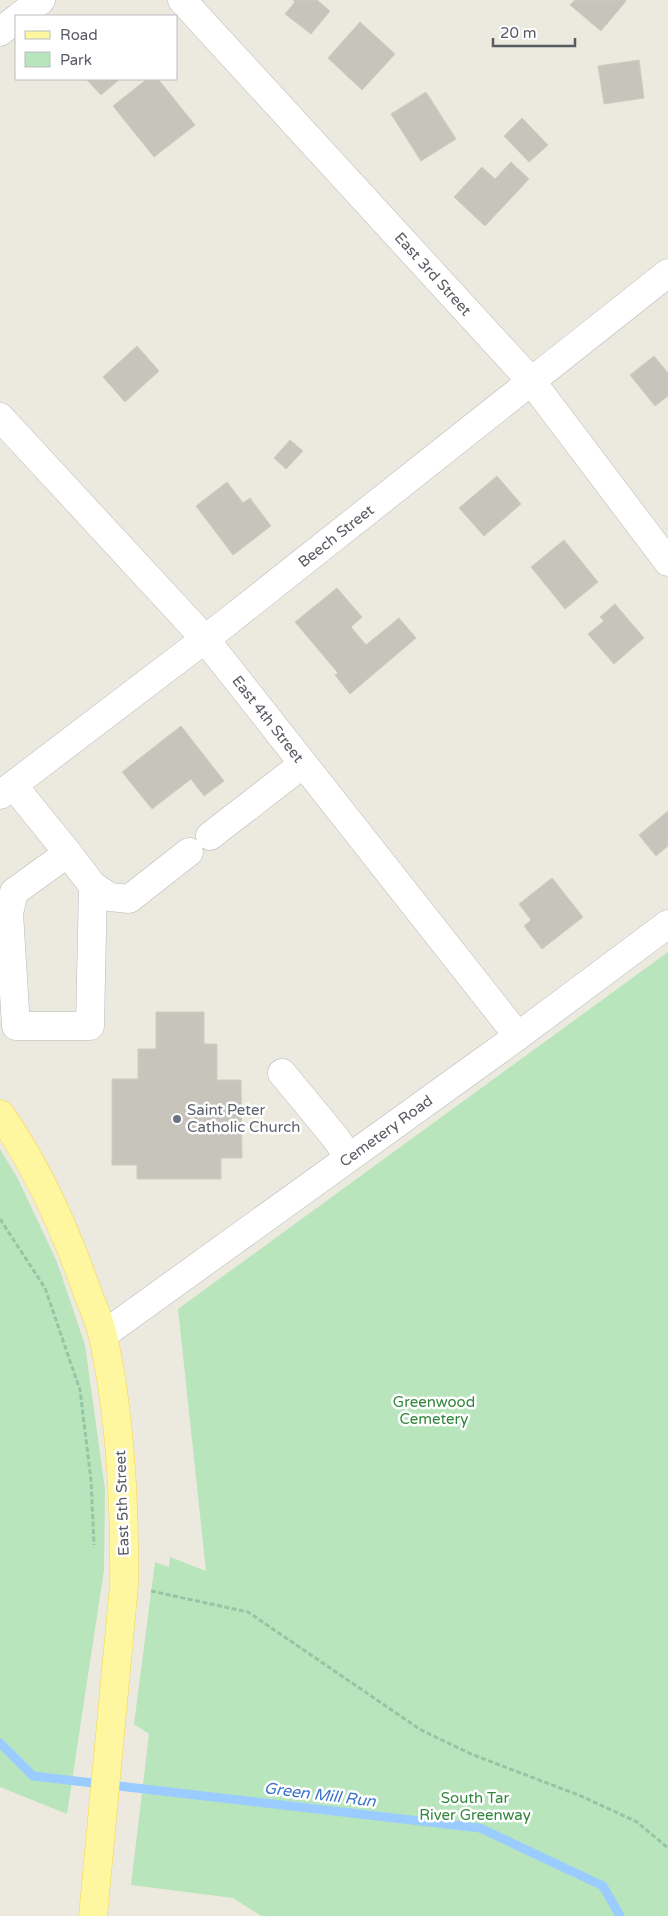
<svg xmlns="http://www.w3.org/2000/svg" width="668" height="1916" viewBox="0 0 668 1916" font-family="'Varela Round',sans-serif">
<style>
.green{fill:#b9e5bd}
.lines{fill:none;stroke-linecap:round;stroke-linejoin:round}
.stream{stroke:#9bccff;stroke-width:9}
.building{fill:#c7c4bc;stroke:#d0ccbd}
.minor-casing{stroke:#b7b9bf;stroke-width:29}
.major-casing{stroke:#f6d44d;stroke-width:29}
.path{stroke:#92c6a5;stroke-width:3;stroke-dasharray:5 2.5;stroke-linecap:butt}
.minor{stroke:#fff;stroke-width:28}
.major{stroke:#fff7a0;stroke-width:28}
.worship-dot{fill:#6b7280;stroke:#fff;stroke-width:2}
.labels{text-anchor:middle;stroke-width:5;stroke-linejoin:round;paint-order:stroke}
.street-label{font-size:15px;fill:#585b61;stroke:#fff}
.worship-label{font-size:15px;fill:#5b616d;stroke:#fff;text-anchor:start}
.park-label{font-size:15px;fill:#31863c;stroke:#fff}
.water-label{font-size:16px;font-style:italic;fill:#3b73c6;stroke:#fff}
</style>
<rect width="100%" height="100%" fill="#eceade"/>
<!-- green -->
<g class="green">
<polygon points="668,952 668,1916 261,1916 233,1898 131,1885 149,1734 134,1724 155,1562 169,1567 170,1557 206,1571 178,1309"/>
<polygon points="0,1149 18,1179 57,1262 85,1345 105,1489 104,1570 67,1814 0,1787"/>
</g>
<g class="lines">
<!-- stream -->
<polyline class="stream" points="0,1743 33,1776 480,1828 603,1886 620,1916"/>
</g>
<!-- building -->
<g class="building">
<polygon points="293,0 317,0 330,11 311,34 285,14 295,2"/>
<polygon points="575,0 625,0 626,1 601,31 570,5"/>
<polygon points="360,22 395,54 362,90 328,58"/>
<polygon points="639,60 644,98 604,104 598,66"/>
<polygon points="86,79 120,79 101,95"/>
<polygon points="147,79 158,79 195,125 154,157 113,106"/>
<polygon points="426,92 456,139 421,161 391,114"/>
<polygon points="522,118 548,145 529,162 504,136"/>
<polygon points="511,162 529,179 485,226 454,197 482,167 495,179"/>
<polygon points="137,346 159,371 125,402 103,377"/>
<polygon points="654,356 668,373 668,396 655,406 630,375"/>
<polygon points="290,440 303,451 286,469 274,458"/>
<polygon points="497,476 521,504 484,536 459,508"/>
<polygon points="227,482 243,503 250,498 271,526 233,555 196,506"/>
<polygon points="564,540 598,582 565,609 531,567"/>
<polygon points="337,588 362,617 351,627 366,645 399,618 416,638 350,694 335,675 338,673 295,622"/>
<polygon points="615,604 644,638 614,664 588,634 604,621 600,617"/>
<polygon points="181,726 224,781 204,796 191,779 152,809 122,772"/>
<polygon points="668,811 668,846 656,856 639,835"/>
<polygon points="552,878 583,917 542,949 524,926 531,920 519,904"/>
<polygon points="156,1012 204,1012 204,1044 217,1044 217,1080 241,1080 242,1158 221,1158 221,1179 137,1179 137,1165 112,1165 112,1079 138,1079 138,1049 156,1049"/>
</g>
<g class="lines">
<!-- minor casing -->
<g class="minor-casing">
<g id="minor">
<polyline points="182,0 532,382 668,562"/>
<polyline points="20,16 41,0"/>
<polyline points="0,32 16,19"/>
<polyline points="0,417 205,639 518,1036"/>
<polyline points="13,785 68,853 14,892 9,913 16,1026 90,1026 93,886 68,853"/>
<polyline points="0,795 226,623 668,273"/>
<polyline points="210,836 303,764"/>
<polyline points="93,886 110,897 129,899 189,852"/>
<polyline points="282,1073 334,1136 349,1157"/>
<polyline points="103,1335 518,1036 668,924"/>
</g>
</g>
<!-- major casing -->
<g class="major-casing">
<path id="major" d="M0,1114C37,1166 67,1234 88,1294C93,1307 100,1322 103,1336C121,1418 125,1502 124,1585L93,1916"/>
</g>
<!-- path -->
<g class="path">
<polyline points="0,1219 45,1288 80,1390 91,1480 94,1545"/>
<polyline points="151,1591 248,1612 421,1730 471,1754 581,1796 637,1822 668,1848"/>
</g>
<!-- minor -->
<use href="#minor" class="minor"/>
<!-- major -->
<use href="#major" class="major"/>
</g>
<!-- markers -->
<circle class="worship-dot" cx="177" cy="1119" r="5"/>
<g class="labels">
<!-- street labels -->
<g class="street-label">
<text transform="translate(433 274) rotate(48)" y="5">East 3rd Street</text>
<text transform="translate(336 536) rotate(-38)" y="5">Beech Street</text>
<text transform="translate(268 719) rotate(52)" y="5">East 4th Street</text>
<text transform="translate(386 1131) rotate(-36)" y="5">Cemetery Road</text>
<text transform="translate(122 1503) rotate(-92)" y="5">East 5th Street</text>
</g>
<!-- worship labels -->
<g class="worship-label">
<text x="187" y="1115">Saint Peter<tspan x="187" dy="17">Catholic Church</tspan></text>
</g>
<!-- park labels -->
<g class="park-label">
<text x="434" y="1407">Greenwood<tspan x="434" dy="17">Cemetery</tspan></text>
<text x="475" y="1803">South Tar<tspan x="475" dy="17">River Greenway</tspan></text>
</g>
<!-- water labels -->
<g class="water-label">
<text transform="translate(320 1794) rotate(7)" y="6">Green Mill Run</text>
</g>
</g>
<!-- legend -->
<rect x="15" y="15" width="162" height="65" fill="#ffffff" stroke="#bcbdc0"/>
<rect x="25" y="31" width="25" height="8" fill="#fff7a0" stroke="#bcbdc0"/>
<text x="60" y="40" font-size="15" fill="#585b61">Road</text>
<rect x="25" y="52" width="25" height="15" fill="#b9e5bd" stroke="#bcbdc0"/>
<text x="60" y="65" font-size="15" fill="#585b61">Park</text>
<!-- scale -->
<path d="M493 38v8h82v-8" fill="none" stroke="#585b61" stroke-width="2.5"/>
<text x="500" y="38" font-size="15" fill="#585b61" stroke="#ffffff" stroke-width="4" paint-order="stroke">20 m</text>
</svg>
